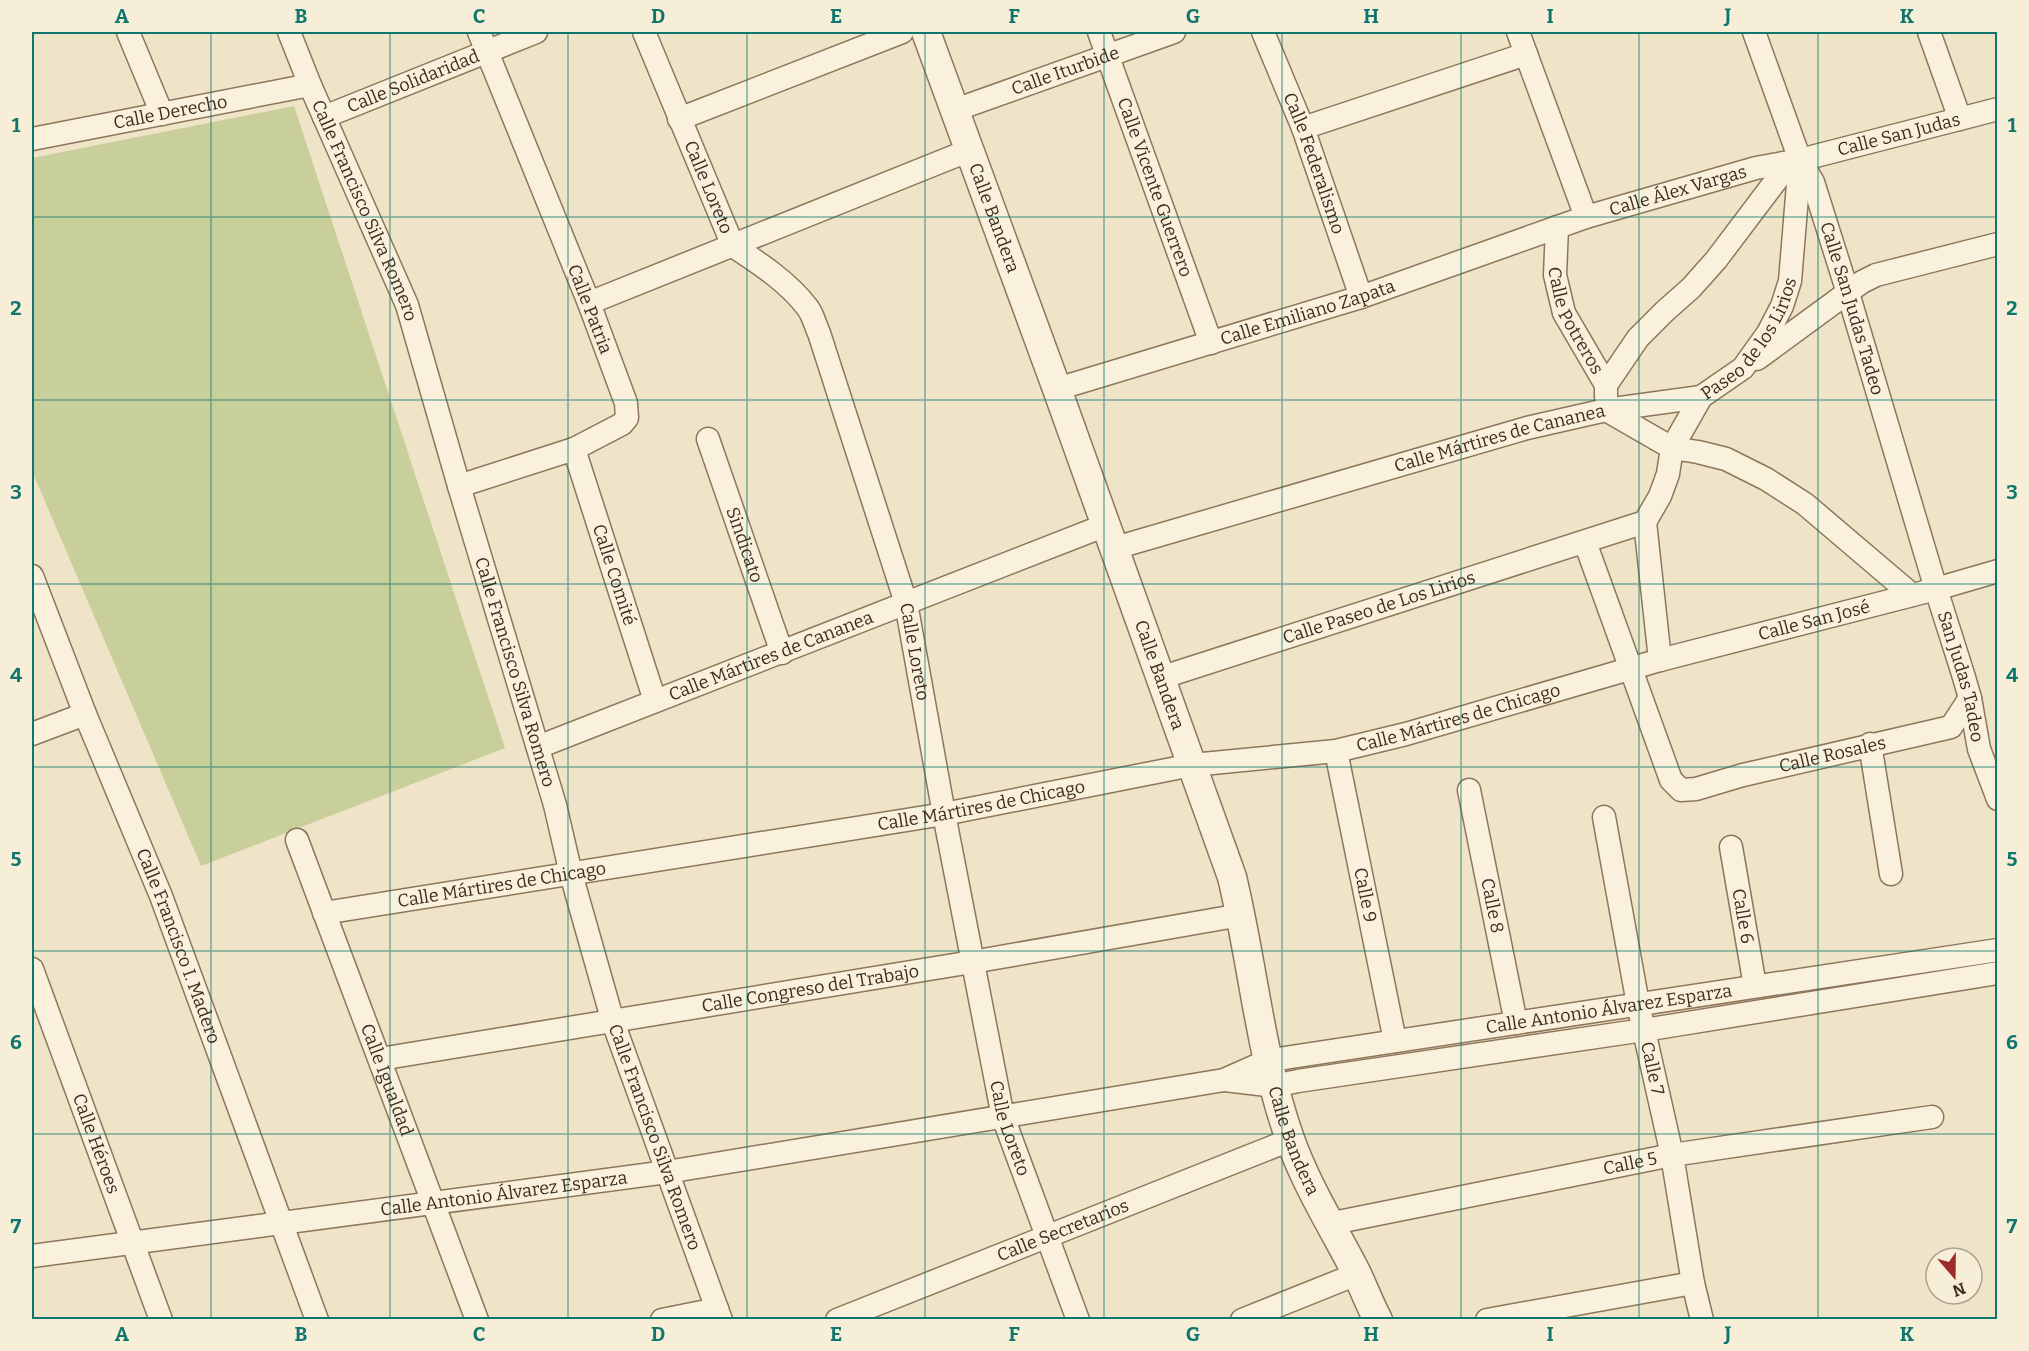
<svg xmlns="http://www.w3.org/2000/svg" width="2029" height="1351" viewBox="0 0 2029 1351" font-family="Bitter,serif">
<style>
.green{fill:#c9cf9b}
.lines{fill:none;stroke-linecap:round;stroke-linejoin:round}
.minor-casing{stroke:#8d765c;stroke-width:25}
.tertiary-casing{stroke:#8d765c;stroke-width:31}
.minor{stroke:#faf1dc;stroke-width:22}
.tertiary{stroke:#faf1dc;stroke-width:28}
.grid{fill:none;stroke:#0f766e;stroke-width:1.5;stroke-opacity:0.55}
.labels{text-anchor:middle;stroke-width:6;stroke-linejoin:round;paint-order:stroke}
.street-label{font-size:18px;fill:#3d2e20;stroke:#f7eed8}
.neatline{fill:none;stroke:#0f766e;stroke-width:2}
.grid-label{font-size:20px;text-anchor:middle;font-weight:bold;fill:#0f766e}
</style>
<rect width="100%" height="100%" fill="#f0e4c8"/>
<!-- green -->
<polygon class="green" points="294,106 505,748 201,866 32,471 32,158"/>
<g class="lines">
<!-- minor casing -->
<g class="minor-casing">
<g id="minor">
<polyline points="128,32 162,114"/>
<path id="s1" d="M289,32L310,85L407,305L459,486L555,805L571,874L613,1022L721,1320"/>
<path id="s2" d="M644,32L733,246C759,263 788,282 807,307C813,314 815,325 819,333L906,603L944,814L1003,1117L1078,1320"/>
<path id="s3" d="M1099,32L1211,343"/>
<path id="s4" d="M1263,32L1303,128L1361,297"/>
<polyline points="1518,32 1586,217"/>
<path id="s5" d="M1754,32L1800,160L1813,182L1848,293L1936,589L1963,674L1970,698L1979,749L1998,799"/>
<polyline points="1929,32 1960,119"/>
<path id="s6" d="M955,110L1174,32"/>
<path id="s7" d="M324,117L536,32"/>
<polyline points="679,119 902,32"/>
<polyline points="1303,128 1526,54"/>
<path id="s8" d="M32,139L310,85"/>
<path id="s9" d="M1557,227L1555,275L1564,313L1606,385V397"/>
<polyline points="589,303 970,150"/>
<polyline points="1757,359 1862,282 1876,275 1998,244"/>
<polyline points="1606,385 1638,338 1665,311 1691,288 1716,260 1790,162"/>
<path id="s10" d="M1057,389L1361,297L1586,217L1756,168L1800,160L1998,109"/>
<polyline points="1606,410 1672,448 1698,452 1726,459 1766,479 1805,504 1912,595"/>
<path id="s11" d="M708,439L782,653"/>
<path id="s12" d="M574,449L655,701"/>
<polyline points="459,486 574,449 622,424 627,418 626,403 589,303 479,32"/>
<polyline points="1645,522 1660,660"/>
<path id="s13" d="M1585,542L1671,780L1681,790L1696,789L1743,775L1951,727L1970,698"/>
<path id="s14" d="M1115,548L1527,428L1606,410L1701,397"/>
<path id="s15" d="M32,576L85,714L161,896L317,1320"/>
<path id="s16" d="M1160,678L1645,522L1660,496L1668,474L1672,448L1701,397L1743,368L1768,333L1782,306L1790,281L1800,160"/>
<polyline points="32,734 85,714"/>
<polyline points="1870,744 1891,874"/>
<path id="s17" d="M538,747L1106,525"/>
<path id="s18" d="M1336,751L1395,1041"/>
<path id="s19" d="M1469,790L1516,1023"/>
<path id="s20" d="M1604,817L1638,1004L1672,1155L1693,1283L1702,1320"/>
<path id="s21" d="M297,840L477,1320"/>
<path id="s22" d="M1731,847L1755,986"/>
<path id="s23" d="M324,913L944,814L1192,765L1336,751L1406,734L1660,660L1936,589L1998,571"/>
<path id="s24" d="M32,969L161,1320"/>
<path id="s25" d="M380,1059L972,962L1241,915"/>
<polyline points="1225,1080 1274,1086 1298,1081 1644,1030 1998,973"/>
<path id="s26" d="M1328,1224L1672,1155L1932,1117"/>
<path id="s27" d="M32,1256L667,1172L1224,1080L1267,1061L1291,1057L1998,950"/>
<polyline points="662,1320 717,1309"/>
<path id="s28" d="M837,1320L1290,1140"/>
<polyline points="1242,1320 1357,1274"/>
<polyline points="1487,1320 1693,1283"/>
</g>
</g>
<!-- tertiary casing -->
<g class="tertiary-casing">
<g id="tertiary">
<path id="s29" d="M926,32L1057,389L1232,877C1253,964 1260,1055 1290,1139C1307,1187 1334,1229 1357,1274C1364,1289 1370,1305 1378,1320"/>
</g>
</g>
<!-- minor -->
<use href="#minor" class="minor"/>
<!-- tertiary -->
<use href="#tertiary" class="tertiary"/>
</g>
<!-- grid -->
<path class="grid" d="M211,32V1320M390,32V1320M568,32V1320M747,32V1320M925,32V1320M1104,32V1320M1282,32V1320M1461,32V1320M1639,32V1320M1818,32V1320M32,217H1998M32,400H1998M32,584H1998M32,767H1998M32,951H1998M32,1134H1998"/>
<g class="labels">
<!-- street labels -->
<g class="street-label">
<text dy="6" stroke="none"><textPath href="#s6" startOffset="117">Calle Iturbide</textPath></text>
<text dy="6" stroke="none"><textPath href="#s7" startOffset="96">Calle Solidaridad</textPath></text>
<text dy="6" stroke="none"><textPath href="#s8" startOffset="141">Calle Derecho</textPath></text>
<text dy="6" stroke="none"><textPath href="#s10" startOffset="880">Calle San Judas</textPath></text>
<text dy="6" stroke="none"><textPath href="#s4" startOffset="141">Calle Federalismo</textPath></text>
<text dy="6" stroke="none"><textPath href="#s2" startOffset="168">Calle Loreto</textPath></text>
<text dy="6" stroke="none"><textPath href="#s3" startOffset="165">Calle Vicente Guerrero</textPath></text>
<text dy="6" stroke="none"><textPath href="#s10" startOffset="652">Calle Álex Vargas</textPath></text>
<text dy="6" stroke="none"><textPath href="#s1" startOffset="194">Calle Francisco Silva Romero</textPath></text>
<text dy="6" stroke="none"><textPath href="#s29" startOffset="198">Calle Bandera</textPath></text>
<text dy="6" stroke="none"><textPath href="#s5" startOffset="294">Calle San Judas Tadeo</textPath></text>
<text transform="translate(590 309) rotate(69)" y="6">Calle Patria</text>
<text dy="6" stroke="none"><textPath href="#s10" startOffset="262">Calle Emiliano Zapata</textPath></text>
<text dy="6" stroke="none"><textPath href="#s9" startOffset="98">Calle Potreros</textPath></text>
<text dy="6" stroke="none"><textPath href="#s16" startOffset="726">Paseo de los Lirios</textPath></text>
<text dy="6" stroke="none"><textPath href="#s14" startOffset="400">Calle Mártires de Cananea</textPath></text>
<text dy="6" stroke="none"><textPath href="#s11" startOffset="112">Sindicato</textPath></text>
<text dy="6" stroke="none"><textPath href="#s12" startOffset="132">Calle Comité</textPath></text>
<text dy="6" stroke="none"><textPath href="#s16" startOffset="230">Calle Paseo de Los Lirios</textPath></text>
<text dy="6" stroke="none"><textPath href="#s23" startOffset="1521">Calle San José</textPath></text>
<text dy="6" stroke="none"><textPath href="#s2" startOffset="690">Calle Loreto</textPath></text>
<text dy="6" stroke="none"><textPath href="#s17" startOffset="250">Calle Mártires de Cananea</textPath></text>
<text dy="6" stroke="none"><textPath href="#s1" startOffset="680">Calle Francisco Silva Romero</textPath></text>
<text dy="6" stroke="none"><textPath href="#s29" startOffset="684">Calle Bandera</textPath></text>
<text dy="6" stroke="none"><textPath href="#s5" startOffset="678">San Judas Tadeo</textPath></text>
<text dy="6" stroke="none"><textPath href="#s23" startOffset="1152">Calle Mártires de Chicago</textPath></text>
<text dy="6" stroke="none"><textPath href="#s13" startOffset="423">Calle Rosales</textPath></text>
<text dy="6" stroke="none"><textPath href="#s23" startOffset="666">Calle Mártires de Chicago</textPath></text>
<text dy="6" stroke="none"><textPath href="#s23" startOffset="180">Calle Mártires de Chicago</textPath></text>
<text dy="6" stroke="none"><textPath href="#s18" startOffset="147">Calle 9</textPath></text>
<text dy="6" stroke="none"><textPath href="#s19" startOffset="118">Calle 8</textPath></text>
<text dy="6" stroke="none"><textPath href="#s22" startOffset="70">Calle 6</textPath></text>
<text dy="6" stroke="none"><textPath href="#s15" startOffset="398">Calle Francisco I. Madero</textPath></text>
<text dy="6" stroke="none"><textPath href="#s25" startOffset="436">Calle Congreso del Trabajo</textPath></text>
<text dy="6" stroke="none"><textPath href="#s27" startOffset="1598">Calle Antonio Álvarez Esparza</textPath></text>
<text dy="6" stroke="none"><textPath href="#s20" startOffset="256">Calle 7</textPath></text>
<text dy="6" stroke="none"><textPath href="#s21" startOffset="256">Calle Igualdad</textPath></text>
<text dy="6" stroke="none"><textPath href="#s2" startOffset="1176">Calle Loreto</textPath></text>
<text dy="6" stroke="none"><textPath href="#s1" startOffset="1166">Calle Francisco Silva Romero</textPath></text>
<text dy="6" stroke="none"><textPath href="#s29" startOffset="1170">Calle Bandera</textPath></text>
<text dy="6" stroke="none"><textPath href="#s24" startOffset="186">Calle Héroes</textPath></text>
<text dy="6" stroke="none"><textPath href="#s26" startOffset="308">Calle 5</textPath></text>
<text dy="6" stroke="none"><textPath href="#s27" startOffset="476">Calle Antonio Álvarez Esparza</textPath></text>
<text dy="6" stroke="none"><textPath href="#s28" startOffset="243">Calle Secretarios</textPath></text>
</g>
</g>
<!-- border -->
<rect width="2029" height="1351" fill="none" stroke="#f7eed8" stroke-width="66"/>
<!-- north arrow -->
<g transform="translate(1954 1276) rotate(160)"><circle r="28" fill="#f7eed8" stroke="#ada18e" stroke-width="1.5"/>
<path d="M0-4.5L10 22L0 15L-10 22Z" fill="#9e2a2b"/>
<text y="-9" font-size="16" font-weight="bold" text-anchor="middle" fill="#3d2e20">N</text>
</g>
<rect x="33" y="33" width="1963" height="1285" class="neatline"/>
<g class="grid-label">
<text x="122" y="23">A</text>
<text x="301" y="23">B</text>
<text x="479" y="23">C</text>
<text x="658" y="23">D</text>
<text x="836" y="23">E</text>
<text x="1014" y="23">F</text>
<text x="1193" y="23">G</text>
<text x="1371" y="23">H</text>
<text x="1550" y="23">I</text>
<text x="1728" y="23">J</text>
<text x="1907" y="23">K</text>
<text x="16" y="132">1</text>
<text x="2012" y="132">1</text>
<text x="16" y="315">2</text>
<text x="2012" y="315">2</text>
<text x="16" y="499">3</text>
<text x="2012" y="499">3</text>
<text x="16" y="682">4</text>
<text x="2012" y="682">4</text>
<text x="16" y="866">5</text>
<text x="2012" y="866">5</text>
<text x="16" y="1049">6</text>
<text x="2012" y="1049">6</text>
<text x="16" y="1233">7</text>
<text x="2012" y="1233">7</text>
<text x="122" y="1341">A</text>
<text x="301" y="1341">B</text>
<text x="479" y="1341">C</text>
<text x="658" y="1341">D</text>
<text x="836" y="1341">E</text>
<text x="1014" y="1341">F</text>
<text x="1193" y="1341">G</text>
<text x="1371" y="1341">H</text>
<text x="1550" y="1341">I</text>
<text x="1728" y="1341">J</text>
<text x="1907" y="1341">K</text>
</g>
</svg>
